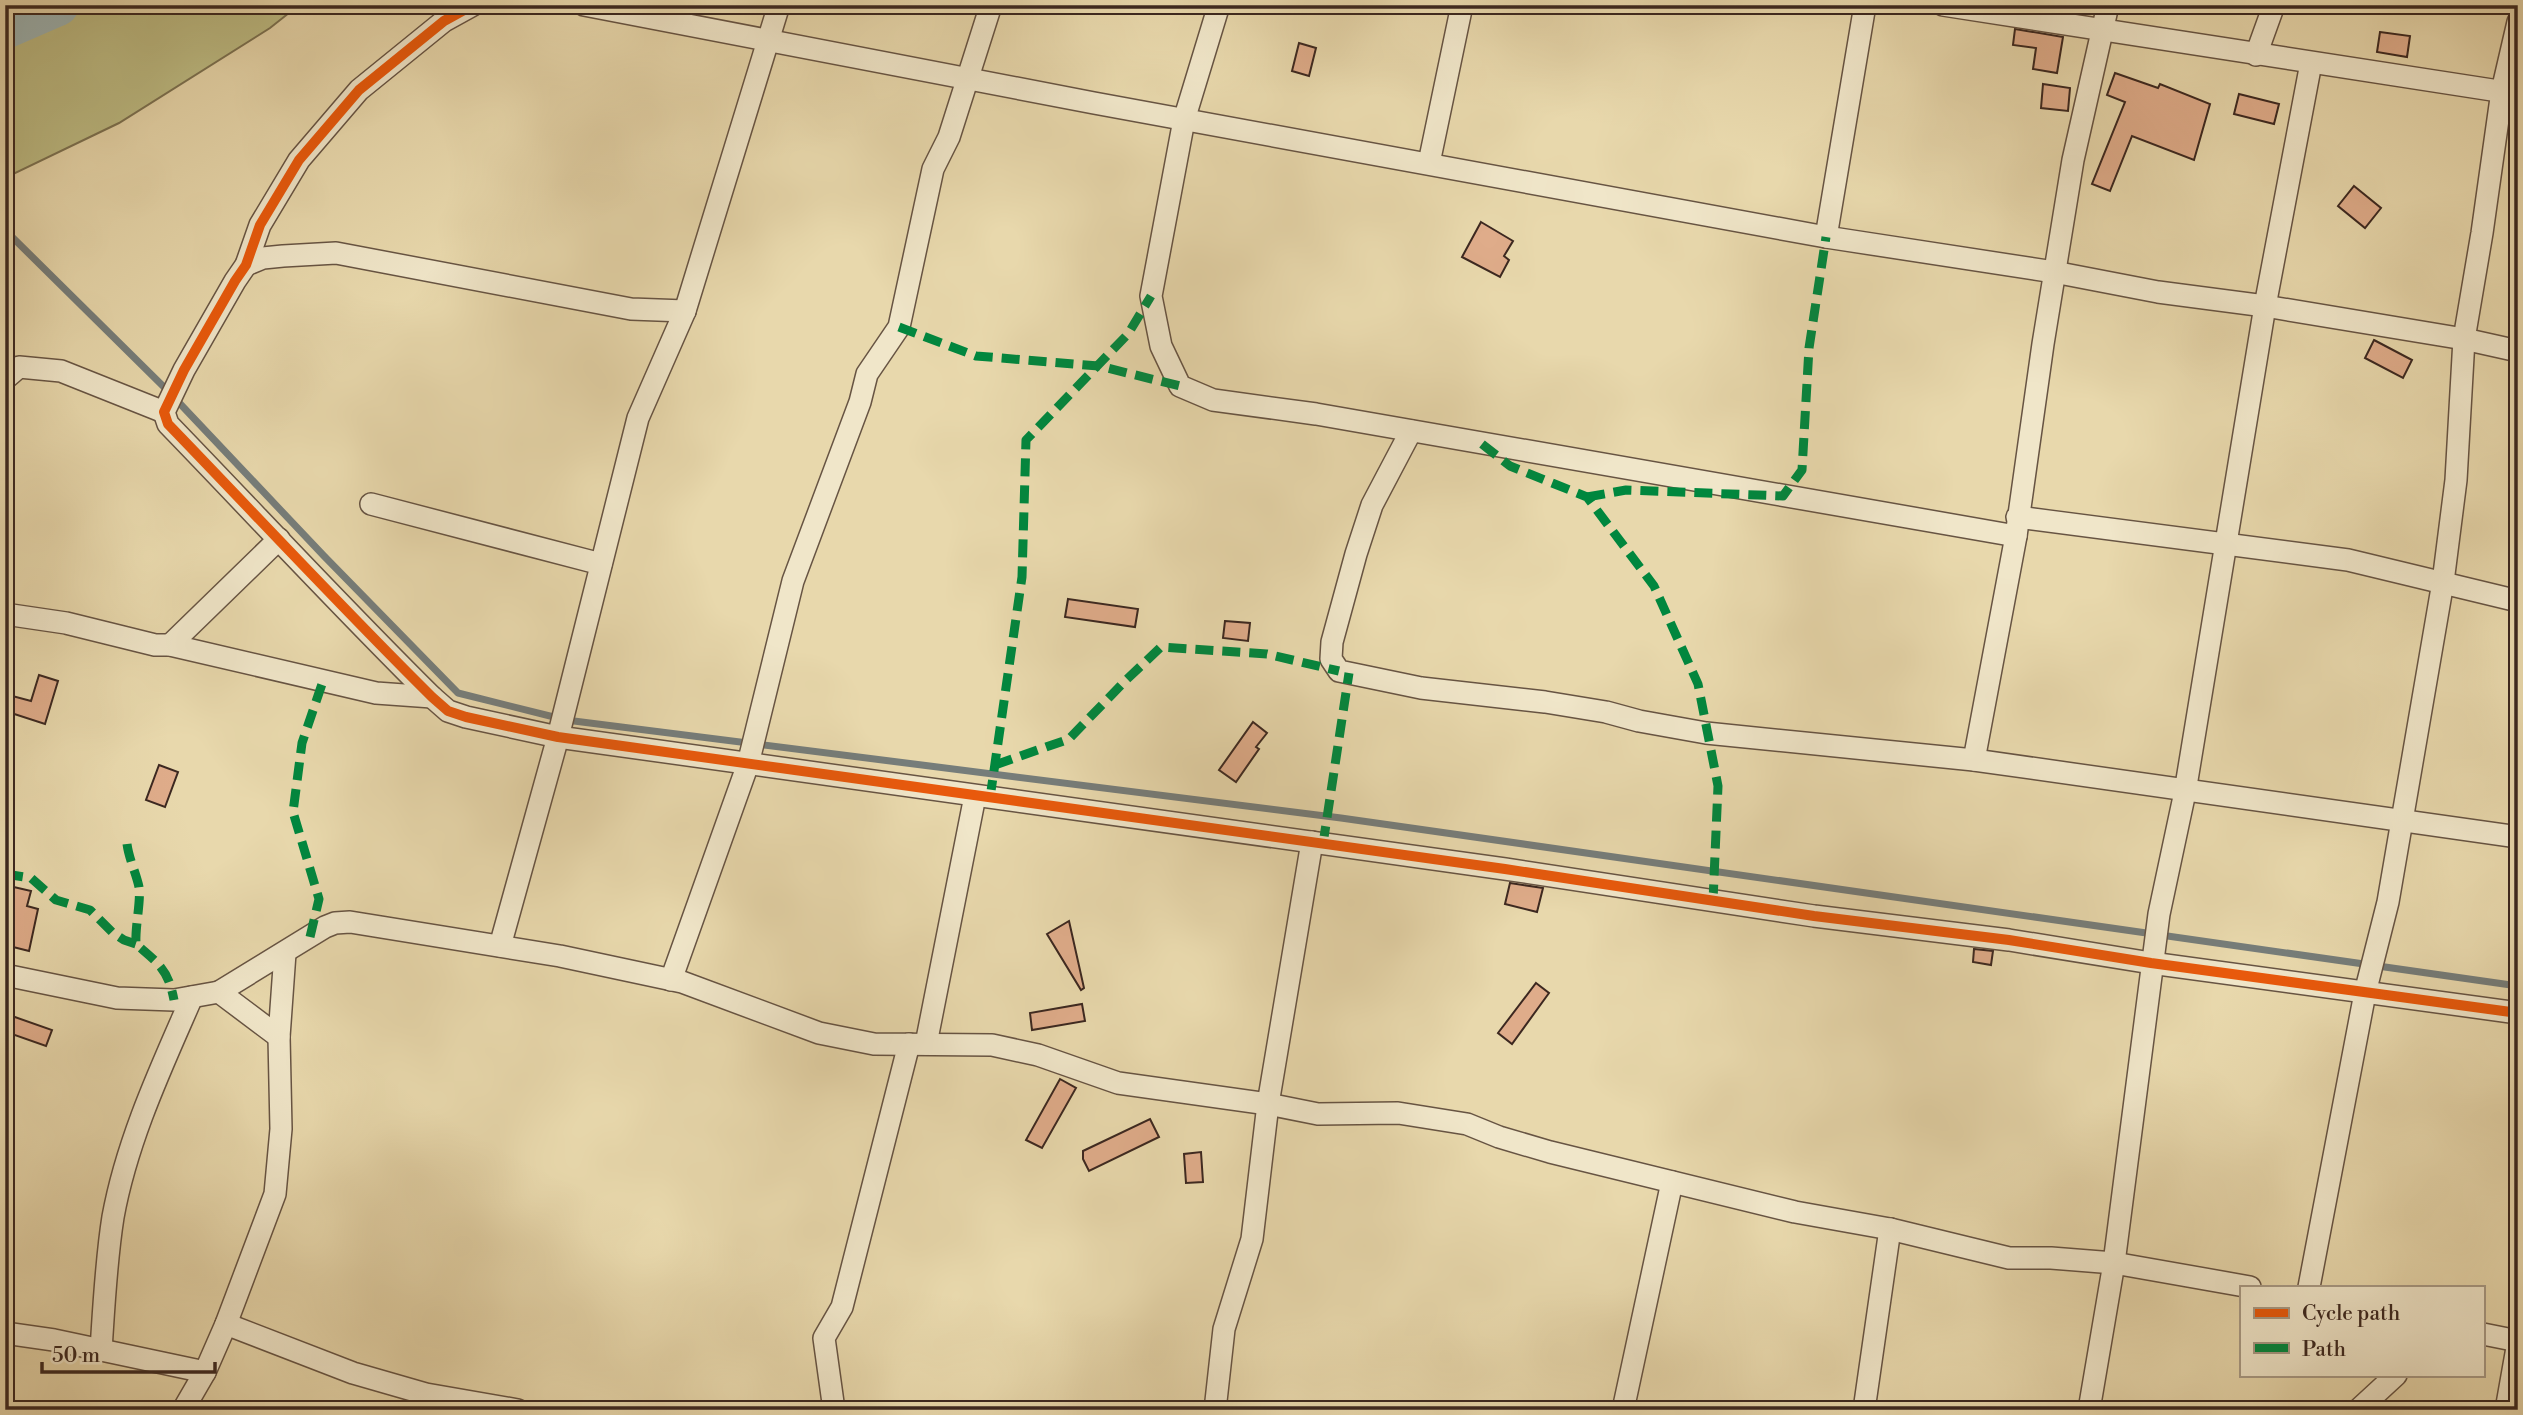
<svg xmlns="http://www.w3.org/2000/svg" width="2523" height="1415" viewBox="0 0 2523 1415" font-family="'Libre Bodoni',serif">
<style>
.green{fill:#bdbc84;stroke:#7c7252;stroke-width:2}
.lines{fill:none;stroke-linecap:round;stroke-linejoin:round}
.stream{stroke:#767d7a;stroke-width:7}
.river{stroke:#9db6b6;stroke-width:42}
.building{fill:#dfac8a;stroke:#3c2820;stroke-width:2}
.minor-casing{stroke:#675443;stroke-width:24}
.minor{stroke:#f0e6c9;stroke-width:21}
.quiet{stroke:#00873e;stroke-width:9;stroke-dasharray:18 9;stroke-linecap:butt}
.cycleway-casing{stroke:#f0e6c9;stroke-width:15}
.cycleway{stroke:#e8590c;stroke-width:10}
</style>
<rect width="100%" height="100%" fill="#e8d8ac"/>
<filter id="stains"><feTurbulence type="fractalNoise" baseFrequency=".00286" numOctaves="4"/><feColorMatrix values="0 0 0 0 .2 0 0 0 0 .09 0 0 0 0 .02 0 0 0 .5 -.17"/></filter>
<radialGradient id="worn" r=".72"><stop offset=".6" stop-color="#630" stop-opacity="0"/><stop offset="1" stop-color="#630" stop-opacity=".3"/></radialGradient>
<!-- green -->
<polygon class="green" points="5,5 299,5 270,28 119,123 5,178"/>
<g class="lines">
<!-- stream -->
<polyline class="stream" points="5,230 168,391 324,556 458,693 566,720 1341,818 2518,986"/>
<!-- river -->
<polyline class="river" points="5,28 58,5"/>
</g>
<!-- building -->
<g class="building">
<polygon points="2015,29 2063,37 2057,73 2033,69 2036,48 2013,45"/>
<polygon points="2380,32 2410,36 2407,57 2377,52"/>
<polygon points="1299,43 1316,48 1309,76 1292,71"/>
<polygon points="2115,73 2158,88 2160,84 2210,104 2194,160 2132,136 2110,191 2092,184 2125,102 2107,95"/>
<polygon points="2043,84 2070,88 2068,111 2041,108"/>
<polygon points="2239,94 2279,104 2274,124 2234,114"/>
<polygon points="2354,186 2381,208 2365,228 2338,206"/>
<polygon points="1481,222 1513,241 1504,256 1509,260 1500,277 1462,257"/>
<polygon points="2374,340 2412,360 2403,378 2365,358"/>
<polygon points="1068,599 1138,609 1135,627 1065,617"/>
<polygon points="1225,621 1250,623 1248,641 1223,638"/>
<polygon points="39,675 58,681 45,724 5,711 5,694 31,701"/>
<polygon points="1253,722 1267,733 1256,747 1259,749 1236,782 1219,770"/>
<polygon points="159,765 178,772 165,807 146,800"/>
<polygon points="1510,883 1543,888 1537,912 1505,904"/>
<polygon points="5,885 31,891 27,906 38,909 29,951 5,945"/>
<polygon points="1069,921 1084,988 1081,990 1047,934"/>
<polygon points="1974,949 1993,951 1991,965 1973,962"/>
<polygon points="1536,983 1549,993 1512,1044 1498,1033"/>
<polygon points="1082,1004 1085,1021 1032,1030 1030,1013"/>
<polygon points="12,1016 52,1030 46,1046 6,1032"/>
<polygon points="1060,1079 1076,1088 1042,1148 1026,1140"/>
<polygon points="1150,1119 1159,1137 1089,1171 1083,1159 1083,1151"/>
<polygon points="1201,1152 1203,1182 1186,1183 1184,1154"/>
</g>
<g class="lines">
<!-- minor casing -->
<g class="minor-casing">
<g id="minor">
<path d="M473,5L444,21L359,90L299,160L260,225L246,265L235,281L184,370L164,412L168,424C256,515 342,608 432,697L448,711L466,717L558,737L1505,869L1814,916L2009,940L2151,963L2518,1013"/>
<polyline points="584,5 1094,103 1826,237 2054,272 2158,292 2265,306 2464,339 2518,351"/>
<polyline points="1219,5 1184,120 1151,296 1161,346 1180,386 1213,400 1316,414 2016,536"/>
<polyline points="1943,5 2518,94"/>
<polyline points="2256,55 2274,5"/>
<polyline points="1429,163 1462,5"/>
<polyline points="1826,237 1865,5"/>
<polyline points="246,265 263,258 283,256 336,253 631,309 685,311"/>
<polyline points="5,379 19,367 61,371 164,412"/>
<polyline points="1411,431 1372,505 1356,554 1332,642 1331,659 1339,671 1421,688 1545,702 1606,712 1639,721 1706,733 1974,760 2518,837"/>
<polyline points="371,504 601,564"/>
<polyline points="2017,517 2348,560 2518,601"/>
<polyline points="5,614 66,623 155,645 170,645 376,693 432,697"/>
<polyline points="170,645 279,539"/>
<polyline points="1974,760 2016,536 2043,344 2073,160 2108,5"/>
<polyline points="500,946 558,737 638,418 685,311 779,5"/>
<polyline points="5,975 117,998 174,1000 219,992 325,927 335,923 350,922 560,956 682,982 819,1033 874,1044 992,1045 1038,1055 1118,1083 1268,1104 1318,1114 1398,1113 1467,1124 1499,1137 1550,1152 1795,1212 1890,1229 2009,1258 2051,1258 2114,1263 2250,1287"/>
<polyline points="671,980 748,764 793,581 860,402 867,374 899,327 933,169 949,137 991,5"/>
<polyline points="219,992 279,1037"/>
<polyline points="926,1044 975,796"/>
<polyline points="2309,1287 2365,993 2388,902 2443,582 2456,480 2464,339 2482,233 2502,91 2518,22"/>
<polyline points="226,1324 353,1373 426,1394 518,1410"/>
<polyline points="5,1333 54,1340 205,1372"/>
<polyline points="2483,1334 2518,1341"/>
<path d="M101,1350C104,1305 106,1261 113,1217C127,1140 161,1068 192,997"/>
<polyline points="183,1410 205,1372 226,1324 275,1194 281,1129 279,1037 285,953"/>
<polyline points="834,1410 824,1338 842,1307 909,1044"/>
<polyline points="1215,1410 1224,1329 1252,1239 1268,1104 1312,842"/>
<polyline points="1623,1410 1672,1182"/>
<polyline points="1864,1410 1890,1229"/>
<polyline points="2089,1410 2114,1263 2159,914 2185,792 2265,306 2311,63"/>
<polyline points="2358,1410 2396,1375"/>
<polyline points="2506,1410 2518,1342"/>
</g>
</g>
<!-- minor -->
<use href="#minor" class="minor"/>
<!-- quiet -->
<g class="quiet">
<polyline points="899,327 976,356 1099,366 1180,386"/>
<polyline points="1482,444 1510,466 1587,497 1654,586 1698,684 1718,786 1713,901"/>
<polyline points="1587,497 1626,490 1783,496 1802,470 1809,348 1826,237"/>
<polyline points="995,765 1069,739 1125,681 1161,647 1267,654 1339,671"/>
<polyline points="990,798 1022,577 1026,440 1128,334 1151,296"/>
<path d="M127,844C129,859 136,873 139,887C141,902 135,926 136,944C159,964 168,969 174,1000"/>
<polyline points="1323,844 1349,673"/>
<polyline points="5,874 31,878 56,900 90,910 112,932 124,940 136,944"/>
<polyline points="310,937 319,899 293,812 302,743 323,681"/>
</g>
<!-- cycleway casing -->
<g class="cycleway-casing">
<path id="cycleway" d="M473,5L444,21L359,90L299,160L260,225L246,265L235,281L184,370L164,412L168,424C256,515 342,608 432,697L448,711L466,717L558,737L1505,869L1814,916L2009,940L2151,963L2518,1013"/>
</g>
<!-- cycleway -->
<use href="#cycleway" class="cycleway"/>
</g>
<!-- margin -->
<rect width="2523" height="1415" fill="none" stroke="#e8d8ac" stroke-width="28"/>
<rect x="7" y="7" width="2509" height="1401" fill="none" stroke="#3c2820" stroke-width="3.5"/>
<rect x="14" y="14" width="2495" height="1387" fill="none" stroke="#3c2820" stroke-width="2"/>
<!-- legend -->
<rect x="2240" y="1286" width="245" height="91" fill="#f0e6c9" stroke="#a89a85" stroke-width="2"/>
<rect x="2254" y="1308" width="35" height="10" fill="#e8590c" stroke="#a89a85" stroke-width="2"/>
<text x="2302" y="1320" font-size="21" fill="#3c2820">Cycle path</text>
<rect x="2254" y="1343" width="35" height="10" fill="#00873e" stroke="#a89a85" stroke-width="2"/>
<text x="2302" y="1356" font-size="21" fill="#3c2820">Path</text>
<!-- scale -->
<path d="M42 1362v10h173v-10" fill="none" stroke="#3c2820" stroke-width="3.5"/>
<text x="52" y="1362" font-size="21" fill="#3c2820" stroke="#f0e6c9" stroke-width="5" paint-order="stroke">50 m</text>
<rect width="100%" height="100%" filter="url(#stains)"/>
<rect width="100%" height="100%" fill="url(#worn)"/>
</svg>
